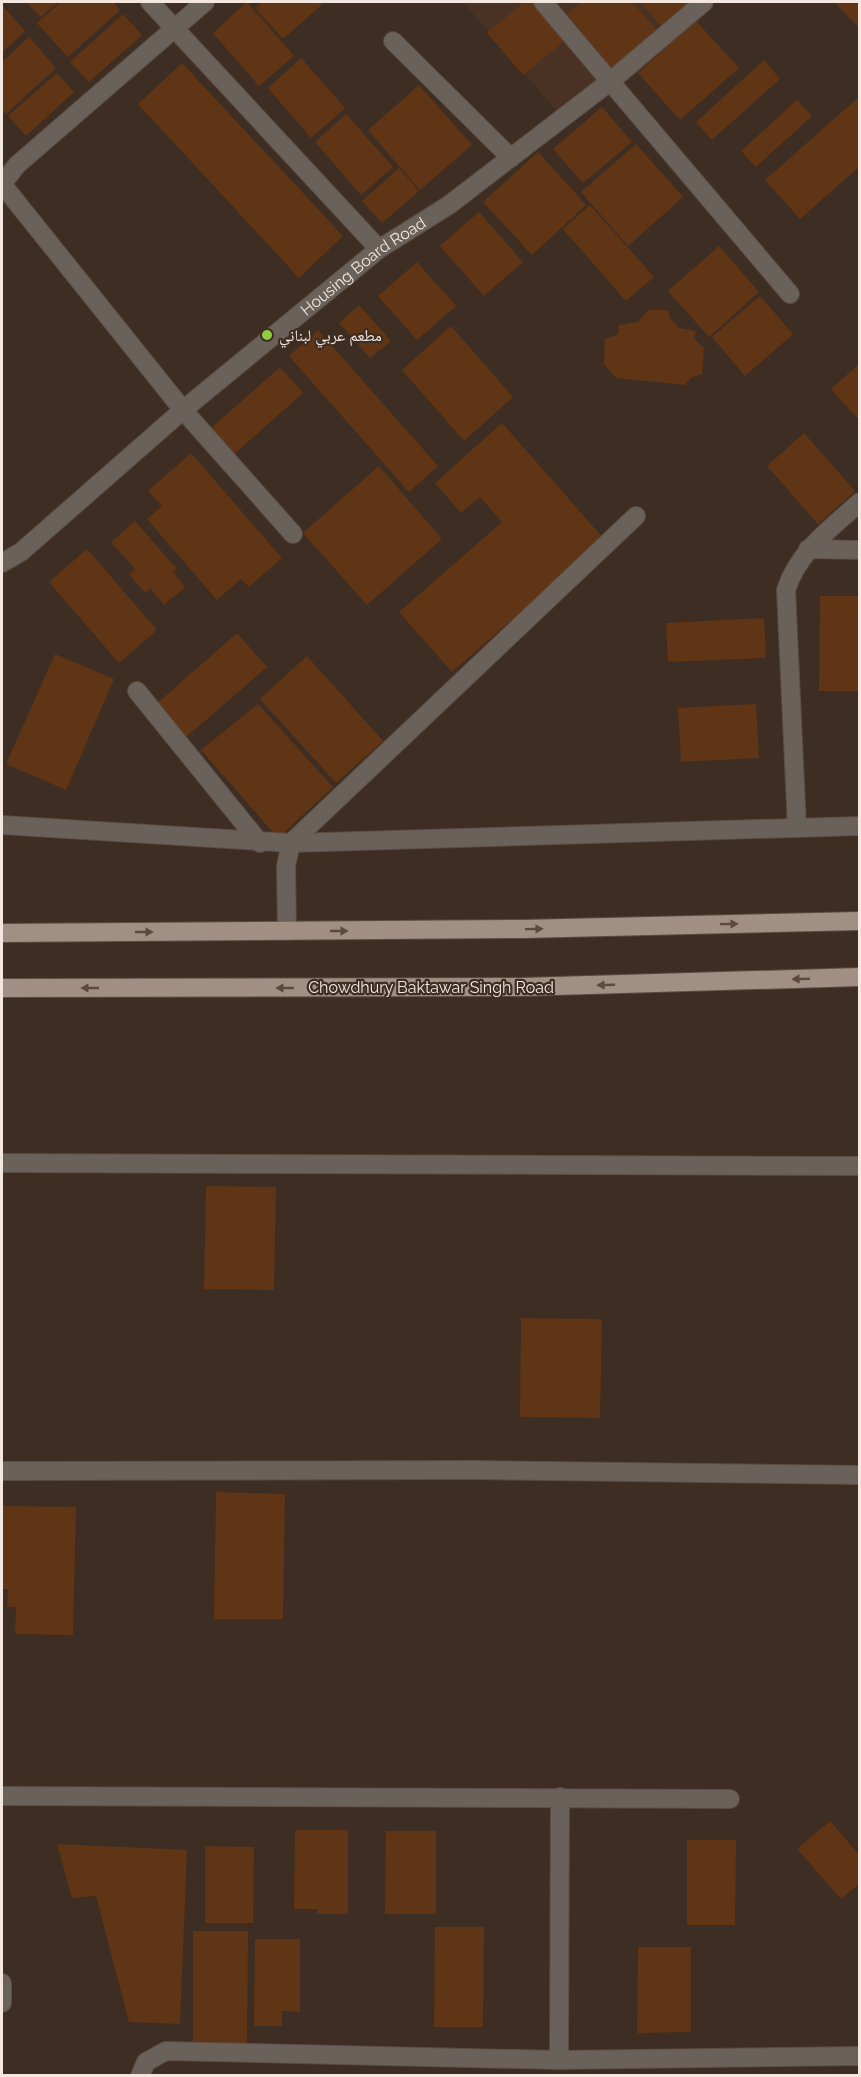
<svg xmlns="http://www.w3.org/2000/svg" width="861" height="2077" viewBox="0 0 861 2077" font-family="Raleway,'Noto Naskh Arabic',sans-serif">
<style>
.built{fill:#493223}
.building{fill:#603515}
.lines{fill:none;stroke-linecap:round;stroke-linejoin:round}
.minor-casing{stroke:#5b4b40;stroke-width:20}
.major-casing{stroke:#5b4b40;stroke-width:20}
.minor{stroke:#6a615b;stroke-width:18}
.major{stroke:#a18f84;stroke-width:18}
.oneway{fill:#5c4a3f}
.poi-dot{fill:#92cd3f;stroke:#3e2d22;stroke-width:2}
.labels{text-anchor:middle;stroke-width:4.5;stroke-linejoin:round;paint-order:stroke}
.street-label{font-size:16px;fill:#f3e7e0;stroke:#3e2d22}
.poi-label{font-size:16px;fill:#f3e7e0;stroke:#3e2d22;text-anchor:start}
</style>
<rect width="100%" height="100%" fill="#3e2d22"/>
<!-- built -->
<polygon class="built" points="463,2 685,2 558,113"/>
<!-- building -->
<g class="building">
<polygon points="26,2 58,2 41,17"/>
<polygon points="61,2 113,2 120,10 68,57 37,23"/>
<polygon points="247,2 294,56 259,86 213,33"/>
<polygon points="263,2 325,2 283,39 255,8"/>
<polygon points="524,2 537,2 568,38 523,75 487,33"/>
<polygon points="582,2 632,2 659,33 615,72 567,15"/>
<polygon points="640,2 693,2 663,28"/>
<polygon points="834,2 860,2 860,26 858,27"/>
<polygon points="2,5 25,31 2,53"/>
<polygon points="123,14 142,35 89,82 70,62"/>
<polygon points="696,21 739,68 680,120 638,73"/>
<polygon points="29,37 56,68 6,114 2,109 2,62"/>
<polygon points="301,58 345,108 311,138 268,88"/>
<polygon points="764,60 780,79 712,140 696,122"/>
<polygon points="182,63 343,236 299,278 138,104"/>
<polygon points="57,73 74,92 26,136 8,116"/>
<polygon points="419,85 472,145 420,190 368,130"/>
<polygon points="860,96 860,166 800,219 765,180"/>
<polygon points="797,100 812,116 756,167 741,151"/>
<polygon points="602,107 632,142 583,183 553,149"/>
<polygon points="346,114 393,167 361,195 315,142"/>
<polygon points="636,144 683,197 628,246 581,192"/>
<polygon points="538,152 586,205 532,255 483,202"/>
<polygon points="399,168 419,191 382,223 362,201"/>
<polygon points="590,205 654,277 626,301 563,229"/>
<polygon points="479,212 523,262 484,296 440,246"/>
<polygon points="719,246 759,292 709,337 668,291"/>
<polygon points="417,262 456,306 417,340 378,296"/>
<polygon points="760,296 793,334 745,376 712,337"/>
<polygon points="359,305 391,341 370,358 339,323"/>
<polygon points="648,310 668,310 670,318 679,328 696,331 694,338 704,348 702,374 692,377 685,385 616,378 604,364 605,339 618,334 619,325 638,322"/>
<polygon points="451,326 513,397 464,441 402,370"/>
<polygon points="318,330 438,466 409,492 289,356"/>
<polygon points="860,363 860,421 831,389"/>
<polygon points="280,367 303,393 232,456 209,430"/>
<polygon points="502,423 604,539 452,672 399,612 502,522 480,497 461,513 435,483"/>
<polygon points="804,433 855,491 818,524 767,466"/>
<polygon points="191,453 282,558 249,587 241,579 217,600 147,519 162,506 148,491"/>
<polygon points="379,466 442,539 367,605 303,533"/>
<polygon points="135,521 177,569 173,572 185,587 164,605 150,588 145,593 129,574 135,569 111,542"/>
<polygon points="87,549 157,630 119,663 49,582"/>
<polygon points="820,596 860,596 860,691 819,691"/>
<polygon points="764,618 766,658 668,662 666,623"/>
<polygon points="237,633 267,667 183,740 154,706"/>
<polygon points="55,654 114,679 66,790 6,764"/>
<polygon points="307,656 383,741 336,783 260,699"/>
<polygon points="258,704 333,787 278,838 201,750"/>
<polygon points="756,704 759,758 681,762 678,708"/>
<polygon points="206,1186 276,1187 274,1290 204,1289"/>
<polygon points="521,1318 602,1319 600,1418 520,1417"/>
<polygon points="216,1492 285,1494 283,1619 214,1619"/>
<polygon points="2,1506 76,1507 73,1635 15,1634 16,1607 7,1607 8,1589 2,1589"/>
<polygon points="830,1821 860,1856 860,1883 841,1899 797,1849"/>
<polygon points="295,1830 348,1830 348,1914 317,1914 317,1909 294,1909"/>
<polygon points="386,1831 436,1831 436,1914 385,1914"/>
<polygon points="687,1840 736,1840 735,1925 687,1925"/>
<polygon points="57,1844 187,1850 180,2024 129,2022 96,1896 72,1898"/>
<polygon points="205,1846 254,1847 253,1923 205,1923"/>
<polygon points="435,1927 484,1927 483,2027 434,2027"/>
<polygon points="193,1931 248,1931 247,2044 193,2044"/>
<polygon points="255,1939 300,1939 300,2012 282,2011 282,2026 254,2026"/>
<polygon points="638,1947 691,1947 691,2032 637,2033"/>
</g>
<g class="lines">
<!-- minor casing -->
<g class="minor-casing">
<g id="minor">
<polyline points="150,2 379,249"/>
<polyline points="543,2 790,294"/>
<polyline points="393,41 511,158"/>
<polyline points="2,184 183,410 293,534"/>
<polyline points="2,184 17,165 205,2"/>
<polyline points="808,549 860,550"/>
<path id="s1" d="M2,563L21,552L183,410L379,249L449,205L612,80L704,2"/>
<polyline points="137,691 260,843"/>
<polyline points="2,825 291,843 860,826"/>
<path d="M797,828L786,590C798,552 830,529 860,502"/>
<polyline points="287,931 286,866 291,843 636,516"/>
<polyline points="2,1163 860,1166"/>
<polyline points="2,1471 476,1470 860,1475"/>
<polyline points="2,1796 730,1799"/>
<polyline points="2,1983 2,2003"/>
<polyline points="559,2060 560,1797"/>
<polyline points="140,2076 146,2062 166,2051 559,2060 860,2056"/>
</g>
</g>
<!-- major casing -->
<g class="major-casing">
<g id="major">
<polyline points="2,933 523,929 860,921"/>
<polyline points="2,988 522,987 860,977"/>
</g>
</g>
<!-- minor -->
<use href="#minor" class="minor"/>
<!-- major -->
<use href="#major" class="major"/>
</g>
<!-- one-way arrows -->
<defs><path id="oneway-solid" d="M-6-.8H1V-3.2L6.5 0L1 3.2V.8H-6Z" transform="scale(1.5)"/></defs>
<g class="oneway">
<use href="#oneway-solid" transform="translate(729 924) rotate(-1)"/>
<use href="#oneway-solid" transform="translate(534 929) rotate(-1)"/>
<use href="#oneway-solid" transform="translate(339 931)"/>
<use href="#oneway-solid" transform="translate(144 932)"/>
<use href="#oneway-solid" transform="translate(801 979) rotate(178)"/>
<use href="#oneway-solid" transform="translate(606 985) rotate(178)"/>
<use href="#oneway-solid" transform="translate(90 988) rotate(180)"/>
<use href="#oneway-solid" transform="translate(285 988) rotate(180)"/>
</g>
<!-- markers -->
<circle class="poi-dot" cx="267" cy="335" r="6"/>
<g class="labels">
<!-- street labels -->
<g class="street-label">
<text dy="6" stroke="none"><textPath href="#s1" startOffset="468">Housing Board Road</textPath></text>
<text x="431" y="993">Chowdhury Baktawar Singh Road</text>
</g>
<!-- poi labels -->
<g class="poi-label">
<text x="279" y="341">مطعم عربي لبناني</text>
</g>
</g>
<!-- border -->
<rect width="861" height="2077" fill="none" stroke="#f3e7e0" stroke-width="6"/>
</svg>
